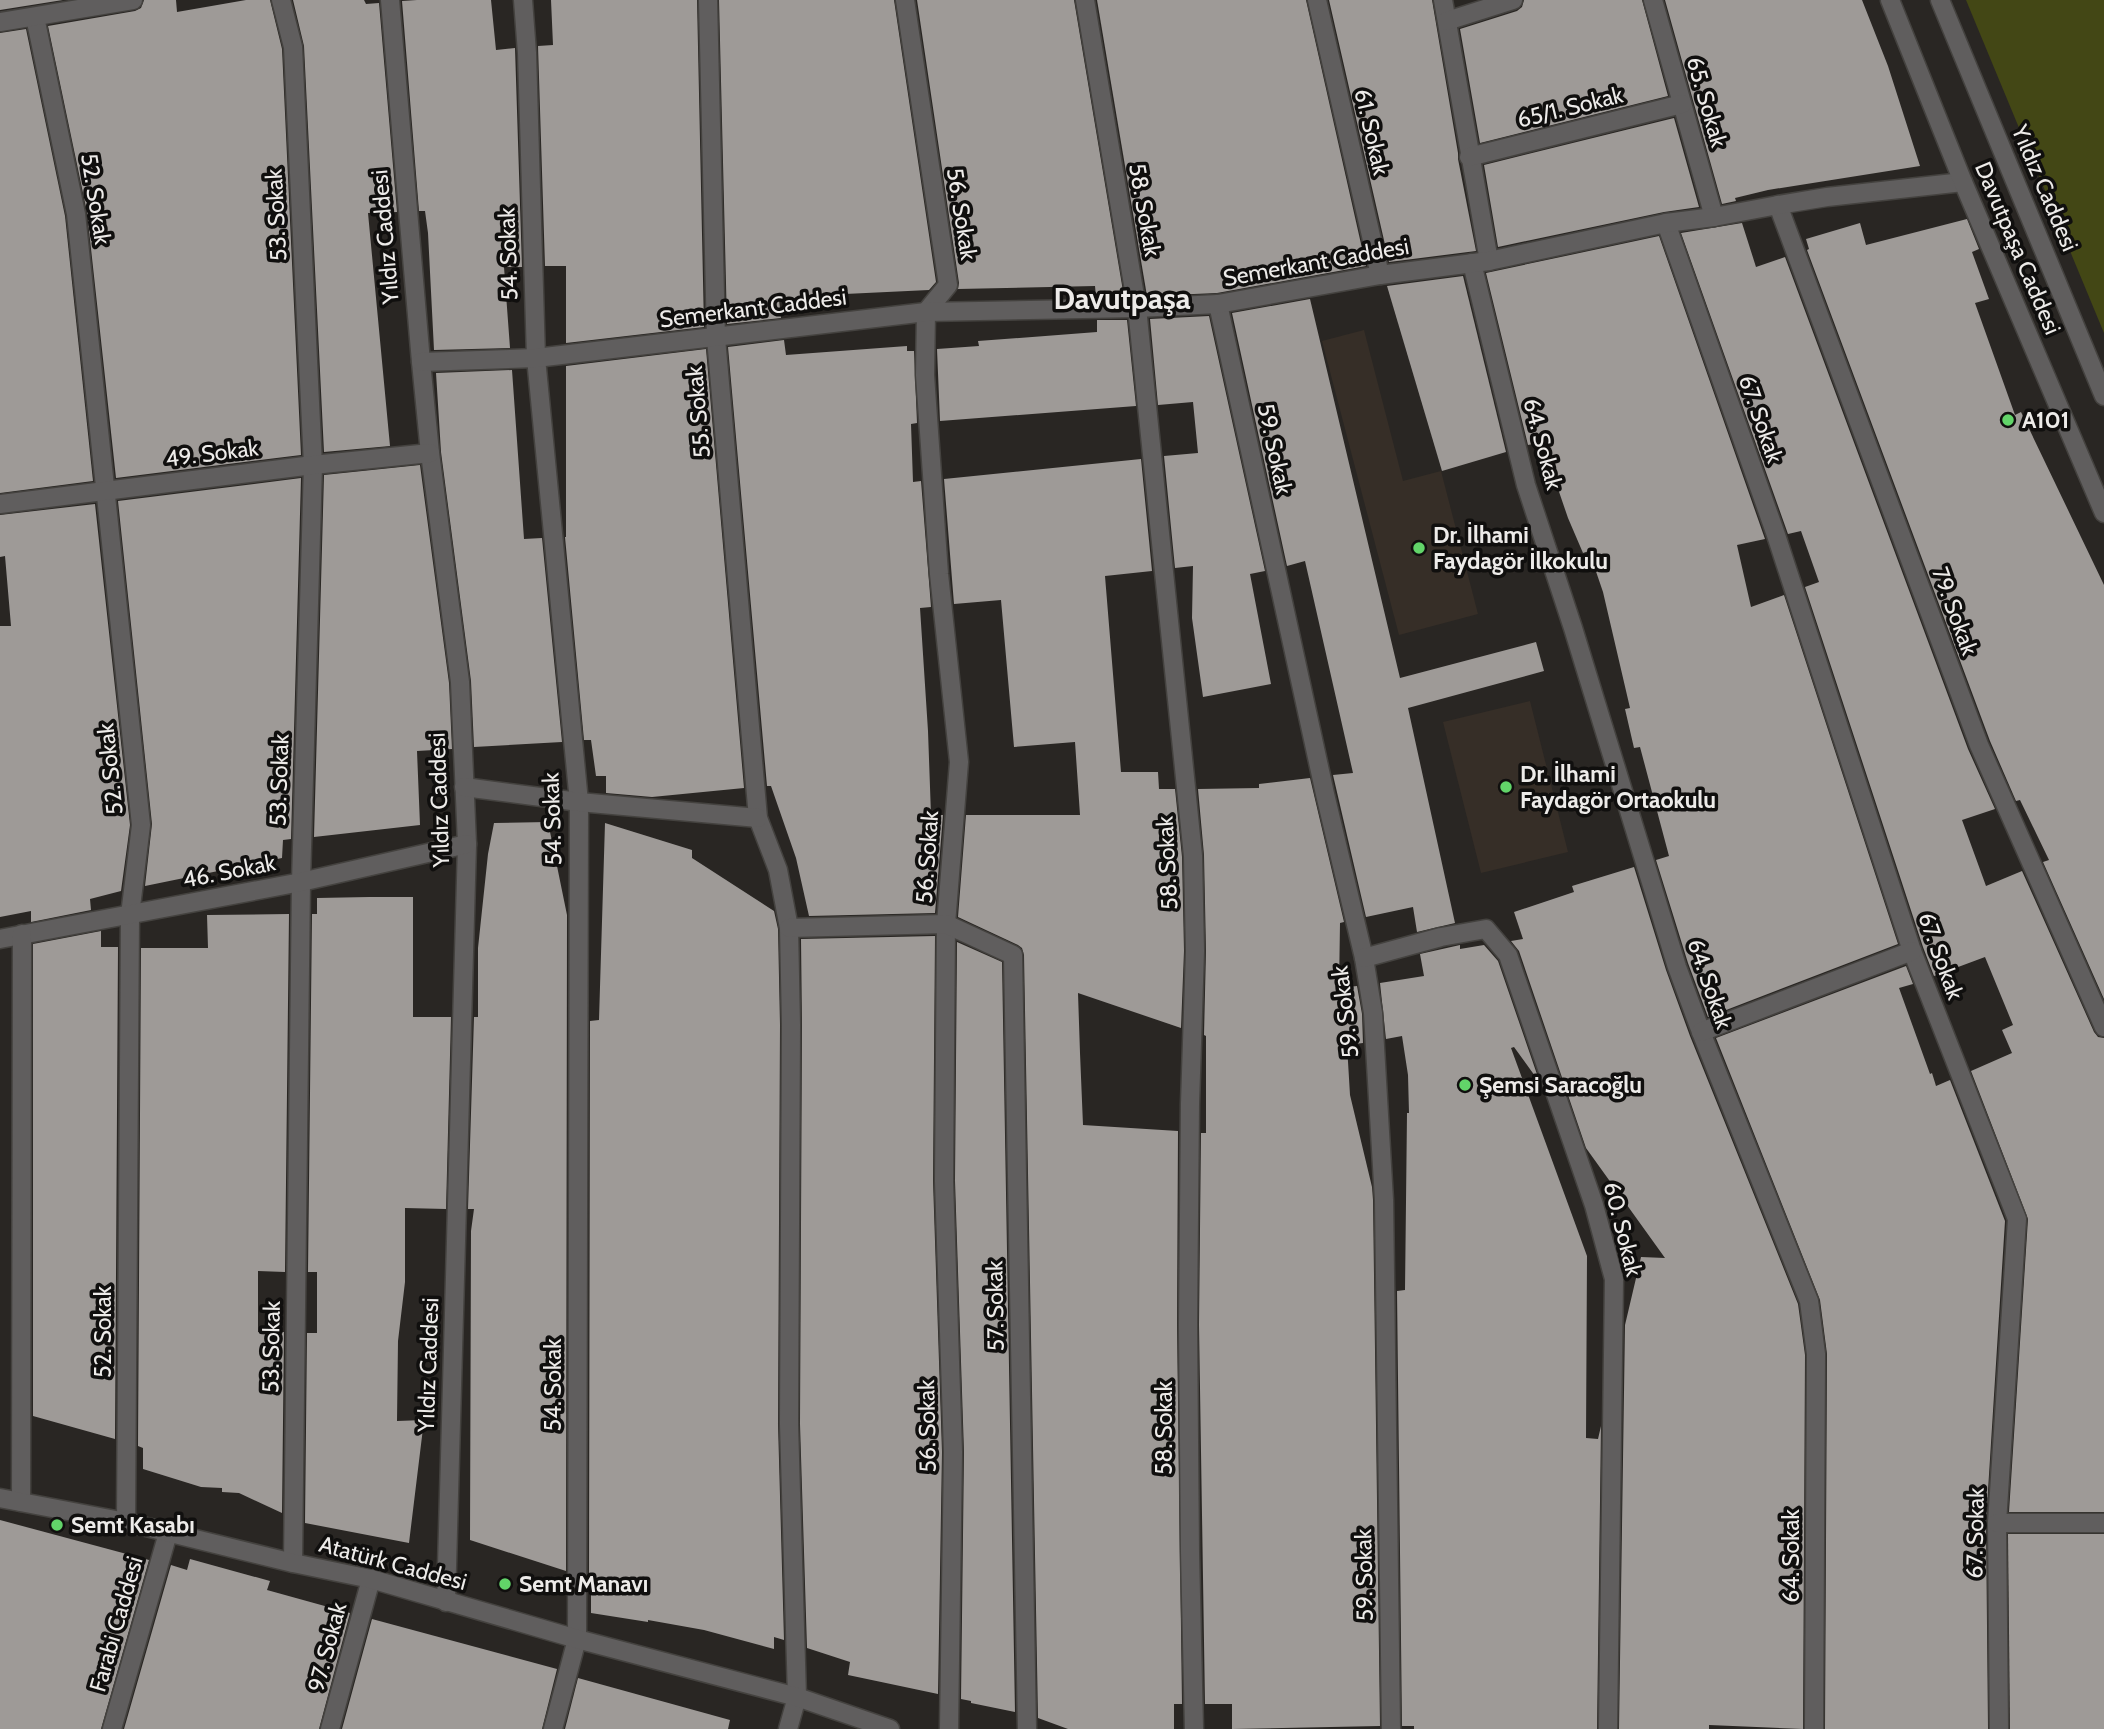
<svg xmlns="http://www.w3.org/2000/svg" width="2104" height="1729" viewBox="0 0 2104 1729" font-family="Cabin,sans-serif">
<style>
.built{fill:#362e27}
.green{fill:#434715}
.building{fill:#9e9a97}
.lines{fill:none;stroke-linecap:round;stroke-linejoin:round}
.minor-casing{stroke:#44423f;stroke-width:21}
.tertiary-casing{stroke:#44423f;stroke-width:21}
.minor{stroke:#605e5e;stroke-width:18}
.tertiary{stroke:#605e5e;stroke-width:18}
.poi-dot{fill:#62d469;stroke:#100f0e;stroke-width:2.5}
.labels{text-anchor:middle;stroke-width:7;stroke-linejoin:round;paint-order:stroke}
.street-label{font-size:23px;fill:#edebe9;stroke:#100f0e}
.poi-label{font-size:23px;font-weight:bold;fill:#edebe9;stroke:#100f0e;text-anchor:start}
.district-label{font-size:30px;font-weight:bold;fill:#edebe9;stroke:#100f0e}
</style>
<rect width="100%" height="100%" fill="#292623"/>
<!-- built -->
<g class="built">
<polygon points="1364,330 1403,481 1441,471 1478,614 1399,635 1322,341"/>
<polygon points="1530,701 1568,852 1481,873 1443,722"/>
</g>
<!-- green -->
<polygon class="green" points="1966,0 2104,0 2104,333"/>
<!-- building -->
<g class="building">
<polygon points="0,0 63,0 0,10"/>
<polygon points="144,0 176,0 177,12 246,0 270,0 282,49 301,455 116,478 87,212 48,26 135,11 141,8"/>
<polygon points="293,0 364,0 366,4 379,3 397,212 368,213 390,446 324,452 304,46"/>
<polygon points="417,0 491,0 496,50 515,48 522,267 504,267 510,348 434,350 428,233 425,211 419,211 402,1"/>
<polygon points="551,0 697,0 704,327 566,343 566,266 545,266 538,46 553,45"/>
<polygon points="719,0 894,0 936,282 929,290 824,295 779,300 781,318 727,324"/>
<polygon points="917,0 1074,0 1124,297 1096,297 1095,286 958,289 959,283"/>
<polygon points="1097,0 1306,0 1366,266 1217,293 1147,296"/>
<polygon points="1329,0 1432,0 1458,153 1458,159 1476,251 1389,262"/>
<polygon points="1524,0 1642,0 1668,96 1480,143 1460,29 1517,11 1522,7"/>
<polygon points="1665,0 1862,0 1888,66 1920,166 1768,190 1735,198 1736,201 1722,204"/>
<polygon points="26,29 65,216 93,481 0,493 0,33"/>
<polygon points="1674,118 1699,207 1664,212 1498,247 1484,165"/>
<polygon points="1967,219 1979,249 1972,252 1989,299 1975,303 2015,415 2021,412 2104,585 2104,999 2043,862 2049,860 2020,800 2016,801 1990,741 1807,250 1809,249 1806,239 1860,223 1866,245"/>
<polygon points="1742,223 1756,267 1785,257 1968,749 1995,809 1962,820 1986,886 2022,871 2094,1032 2098,1037 2104,1038 2104,1512 2009,1512 2028,1219 1971,1071 2012,1053 2002,1030 2013,1025 1985,957 1934,976 1923,947 1805,587 1819,582 1801,531 1788,534 1681,233"/>
<polygon points="1659,236 1765,539 1737,545 1751,607 1784,595 1898,944 1708,1017 1688,963 1656,860 1669,856 1640,747 1634,748 1625,709 1630,708 1603,592 1589,551 1583,553 1568,518 1542,442 1528,445 1486,273"/>
<polygon points="1463,276 1506,452 1442,471 1387,286"/>
<polygon points="1310,299 1400,678 1536,642 1544,671 1408,708 1455,923 1417,932 1413,907 1366,917 1333,775 1353,773 1305,561 1287,566 1232,313"/>
<polygon points="1209,316 1265,571 1250,574 1271,684 1203,697 1192,618 1193,566 1175,568 1164,456 1198,453 1193,402 1158,405 1150,319"/>
<polygon points="1097,320 1127,320 1136,406 940,421 937,349 979,346 978,341 1097,332"/>
<polygon points="784,340 786,355 907,346 907,351 914,351 917,423 911,424 913,482 921,481 931,607 920,608 928,731 931,815 943,815 935,913 809,916 796,858 771,786 767,786 728,347"/>
<polygon points="706,349 744,788 652,797 606,793 606,776 596,776 591,740 584,740 565,537 566,537 566,366"/>
<polygon points="512,370 524,539 542,538 562,742 474,747 471,681 441,452 436,373"/>
<polygon points="1141,459 1152,571 1105,576 1121,772 1158,772 1159,789 1175,789 1182,857 1184,951 1181,1028 1078,993 1080,1053 1083,1125 1178,1131 1177,1325 1182,1704 1174,1704 1174,1729 1068,1729 1038,1718 1024,955 1022,948 1018,945 958,917 966,815 1080,815 1075,742 1014,747 1001,600 954,604 944,479"/>
<polygon points="420,465 449,683 452,749 417,751 420,825 314,837 324,475"/>
<polygon points="301,478 291,839 283,840 282,858 145,886 152,824 118,501"/>
<polygon points="95,504 130,825 121,891 90,899 91,910 31,922 31,911 0,917 0,626 11,626 5,556 0,557 0,515"/>
<polygon points="1310,778 1344,922 1340,923 1339,988 1357,986 1362,1014 1363,1043 1347,1045 1350,1095 1372,1187 1373,1200 1380,1726 1232,1729 1232,1704 1205,1704 1199,1325 1201,1133 1206,1133 1206,1036 1204,1035 1206,951 1204,855 1198,789 1259,788 1259,784"/>
<polygon points="548,822 567,915 566,1571 470,1540 471,1231 474,1209 468,1209 474,1017 478,1017 478,948 488,854 494,823"/>
<polygon points="605,823 692,850 692,858 774,911 778,929 780,1025 778,1424 784,1640 774,1637 774,1649 704,1630 648,1620 648,1622 591,1613 591,1580 589,1579 590,1021 599,1020"/>
<polygon points="1634,867 1666,970 1690,1036 1798,1304 1805,1355 1803,1729 1709,1725 1709,1729 1619,1729 1625,1325 1641,1257 1665,1258 1586,1148 1519,951 1511,941 1523,939 1514,912 1574,892 1572,886"/>
<polygon points="369,897 413,897 413,1017 451,1017 446,1209 405,1208 405,1282 398,1341 397,1421 424,1420 409,1543 305,1523 307,1333 317,1333 317,1272 308,1272 312,914 317,914 317,898"/>
<polygon points="289,914 285,1272 258,1271 258,1332 284,1332 282,1513 239,1493 222,1492 222,1488 201,1487 143,1469 143,1448 138,1446 141,948 208,948 207,915"/>
<polygon points="101,931 101,947 118,947 115,1439 33,1416 33,944"/>
<polygon points="935,936 933,1181 942,1452 938,1694 848,1675 850,1662 807,1648 800,1424 802,1025 801,939"/>
<polygon points="957,942 1002,962 1015,1712 971,1703 971,1701 961,1699 964,1452 955,1181"/>
<polygon points="1460,945 1460,949 1484,945 1498,961 1540,1083 1514,1047 1511,1048 1587,1256 1586,1438 1598,1439 1601,1426 1597,1729 1414,1729 1414,1726 1402,1726 1397,1291 1405,1290 1407,1113 1409,1113 1408,1075 1402,1036 1386,1039 1380,983 1424,976 1420,954"/>
<polygon points="1906,966 1913,984 1899,988 1930,1074 1932,1073 1936,1086 1950,1080 2005,1221 1986,1522 1988,1729 1825,1729 1827,1354 1820,1300 1716,1038"/>
<polygon points="0,1520 149,1560 101,1729 0,1729"/>
<polygon points="2008,1534 2104,1534 2104,1729 2010,1729"/>
<polygon points="190,1559 270,1581 267,1590 350,1613 319,1729 124,1729 171,1565 187,1570"/>
<polygon points="372,1619 557,1669 542,1729 342,1729"/>
<polygon points="578,1678 730,1720 728,1729 565,1729"/>
</g>
<g class="lines">
<!-- minor casing -->
<g class="minor-casing">
<g id="minor">
<polyline points="281,0 293,47 313,465 301,882 293,1563"/>
<polyline points="390,0 421,362 430,453 460,682 467,844 446,1602"/>
<polyline points="523,0 527,53 536,358 579,802 577,1639 553,1729"/>
<polyline points="708,0 716,338 758,818 778,870 789,928 791,1025 789,1424 797,1697 788,1729"/>
<polyline points="905,0 948,285 926,312 925,375 939,574 959,762 946,924 944,1181 953,1452 949,1729"/>
<polyline points="1085,0 1137,308 1193,856 1195,951 1190,1104 1188,1325 1190,1552 1194,1729"/>
<polyline points="1317,0 1380,275"/>
<polyline points="1443,0 1489,261"/>
<polyline points="1653,0 1714,217"/>
<polyline points="35,17 76,214 141,825 130,915 126,1522"/>
<polyline points="1447,21 1513,0"/>
<polyline points="0,22 133,0"/>
<polyline points="1469,157 1682,104"/>
<polyline points="1778,205 1979,745 2104,1027"/>
<polyline points="1666,223 1776,535 1912,951 2017,1219 1997,1523 1999,1729"/>
<polyline points="1472,263 1526,485 1573,628 1677,967 1701,1032 1809,1301 1816,1354 1814,1729"/>
<polyline points="1218,304 1325,794 1364,958 1373,1013 1384,1200 1391,1729"/>
<polyline points="421,362 536,358 926,312 1137,308 1218,304 1380,275 1489,261 1666,223 1714,217 1778,205 1827,197 1963,182"/>
<polyline points="0,504 313,465 430,453"/>
<polyline points="464,787 579,802 758,818"/>
<polyline points="789,928 946,924 1013,955 1027,1729"/>
<polyline points="0,939 301,882 467,844"/>
<polyline points="1364,958 1441,937 1486,929 1508,955 1594,1205 1614,1279 1608,1729"/>
<polyline points="1701,1032 1912,951"/>
<polyline points="21,1502 22,934"/>
<polyline points="1997,1523 2104,1523"/>
<polyline points="112,1729 168,1533"/>
<polyline points="330,1729 371,1579"/>
</g>
</g>
<!-- tertiary casing -->
<g class="tertiary-casing">
<g id="tertiary">
<polyline points="1890,0 1963,182 2104,513"/>
<polyline points="1940,0 2104,396"/>
<polyline points="0,1498 126,1522 293,1563 371,1579 577,1639 797,1697 890,1729"/>
</g>
</g>
<!-- minor -->
<use href="#minor" class="minor"/>
<!-- tertiary -->
<use href="#tertiary" class="tertiary"/>
</g>
<!-- markers -->
<g class="poi-dot">
<circle cx="2008" cy="420" r="7"/>
<circle cx="1419" cy="548" r="7"/>
<circle cx="1506" cy="787" r="7"/>
<circle cx="1465" cy="1085" r="7"/>
<circle cx="57" cy="1525" r="7"/>
<circle cx="505" cy="1584" r="7"/>
</g>
<g class="labels">
<!-- street labels -->
<g class="street-label">
<text transform="translate(1707 102) rotate(74)" y="8">65. Sokak</text>
<text transform="translate(1570 107) rotate(-14)" y="8">65/1. Sokak</text>
<text transform="translate(1372 132) rotate(77)" y="8">61. Sokak</text>
<text transform="translate(2045 188) rotate(67)" y="8">Yıldız Caddesi</text>
<text transform="translate(96 199) rotate(81)" y="8">52. Sokak</text>
<text transform="translate(1145 210) rotate(80)" y="8">58. Sokak</text>
<text transform="translate(962 214) rotate(81)" y="8">56. Sokak</text>
<text transform="translate(276 215) rotate(-93)" y="8">53. Sokak</text>
<text transform="translate(385 237) rotate(-95)" y="8">Yıldız Caddesi</text>
<text transform="translate(2018 248) rotate(67)" y="8">Davutpaşa Caddesi</text>
<text transform="translate(508 254) rotate(-92)" y="8">54. Sokak</text>
<text transform="translate(1316 262) rotate(-10)" y="8">Semerkant Caddesi</text>
<text transform="translate(753 308) rotate(-7)" y="8">Semerkant Caddesi</text>
<text transform="translate(698 412) rotate(-95)" y="8">55. Sokak</text>
<text transform="translate(1761 419) rotate(71)" y="8">67. Sokak</text>
<text transform="translate(1543 444) rotate(75)" y="8">64. Sokak</text>
<text transform="translate(1275 449) rotate(78)" y="8">59. Sokak</text>
<text transform="translate(212 453) rotate(-7)" y="8">49. Sokak</text>
<text transform="translate(1955 611) rotate(70)" y="8">79. Sokak</text>
<text transform="translate(110 769) rotate(-96)" y="8">52. Sokak</text>
<text transform="translate(279 780) rotate(-88)" y="8">53. Sokak</text>
<text transform="translate(439 800) rotate(-92)" y="8">Yıldız Caddesi</text>
<text transform="translate(552 819) rotate(-92)" y="8">54. Sokak</text>
<text transform="translate(927 857) rotate(-86)" y="8">56. Sokak</text>
<text transform="translate(1167 863) rotate(-93)" y="8">58. Sokak</text>
<text transform="translate(229 871) rotate(-11)" y="8">46. Sokak</text>
<text transform="translate(1941 956) rotate(70)" y="8">67. Sokak</text>
<text transform="translate(1710 984) rotate(71)" y="8">64. Sokak</text>
<text transform="translate(1345 1012) rotate(-97)" y="8">59. Sokak</text>
<text transform="translate(1623 1229) rotate(76)" y="8">60. Sokak</text>
<text transform="translate(995 1306) rotate(-91)" y="8">57. Sokak</text>
<text transform="translate(103 1332) rotate(-90)" y="8">52. Sokak</text>
<text transform="translate(271 1347) rotate(-89)" y="8">53. Sokak</text>
<text transform="translate(428 1365) rotate(-88)" y="8">Yıldız Caddesi</text>
<text transform="translate(553 1385) rotate(-90)" y="8">54. Sokak</text>
<text transform="translate(927 1426) rotate(-91)" y="8">56. Sokak</text>
<text transform="translate(1164 1428) rotate(-90)" y="8">58. Sokak</text>
<text transform="translate(1975 1533) rotate(-89)" y="8">67. Sokak</text>
<text transform="translate(1791 1556) rotate(-90)" y="8">64. Sokak</text>
<text transform="translate(393 1563) rotate(15)" y="8">Atatürk Caddesi</text>
<text transform="translate(1364 1575) rotate(-91)" y="8">59. Sokak</text>
<text transform="translate(116 1624) rotate(-74)" y="8">Farabi Caddesi</text>
<text transform="translate(327 1647) rotate(-75)" y="8">97. Sokak</text>
</g>
<!-- poi labels -->
<g class="poi-label">
<text x="2022" y="428">A101</text>
<text x="1433" y="543">Dr. İlhami<tspan x="1433" dy="26">Faydagör İlkokulu</tspan></text>
<text x="1520" y="782">Dr. İlhami<tspan x="1520" dy="26">Faydagör Ortaokulu</tspan></text>
<text x="1479" y="1093">Şemsi Saracoğlu</text>
<text x="71" y="1533">Semt Kasabı</text>
<text x="519" y="1592">Semt Manavı</text>
</g>
<!-- district labels -->
<g class="district-label">
<text x="1122" y="309">Davutpaşa</text>
</g>
</g>
</svg>
